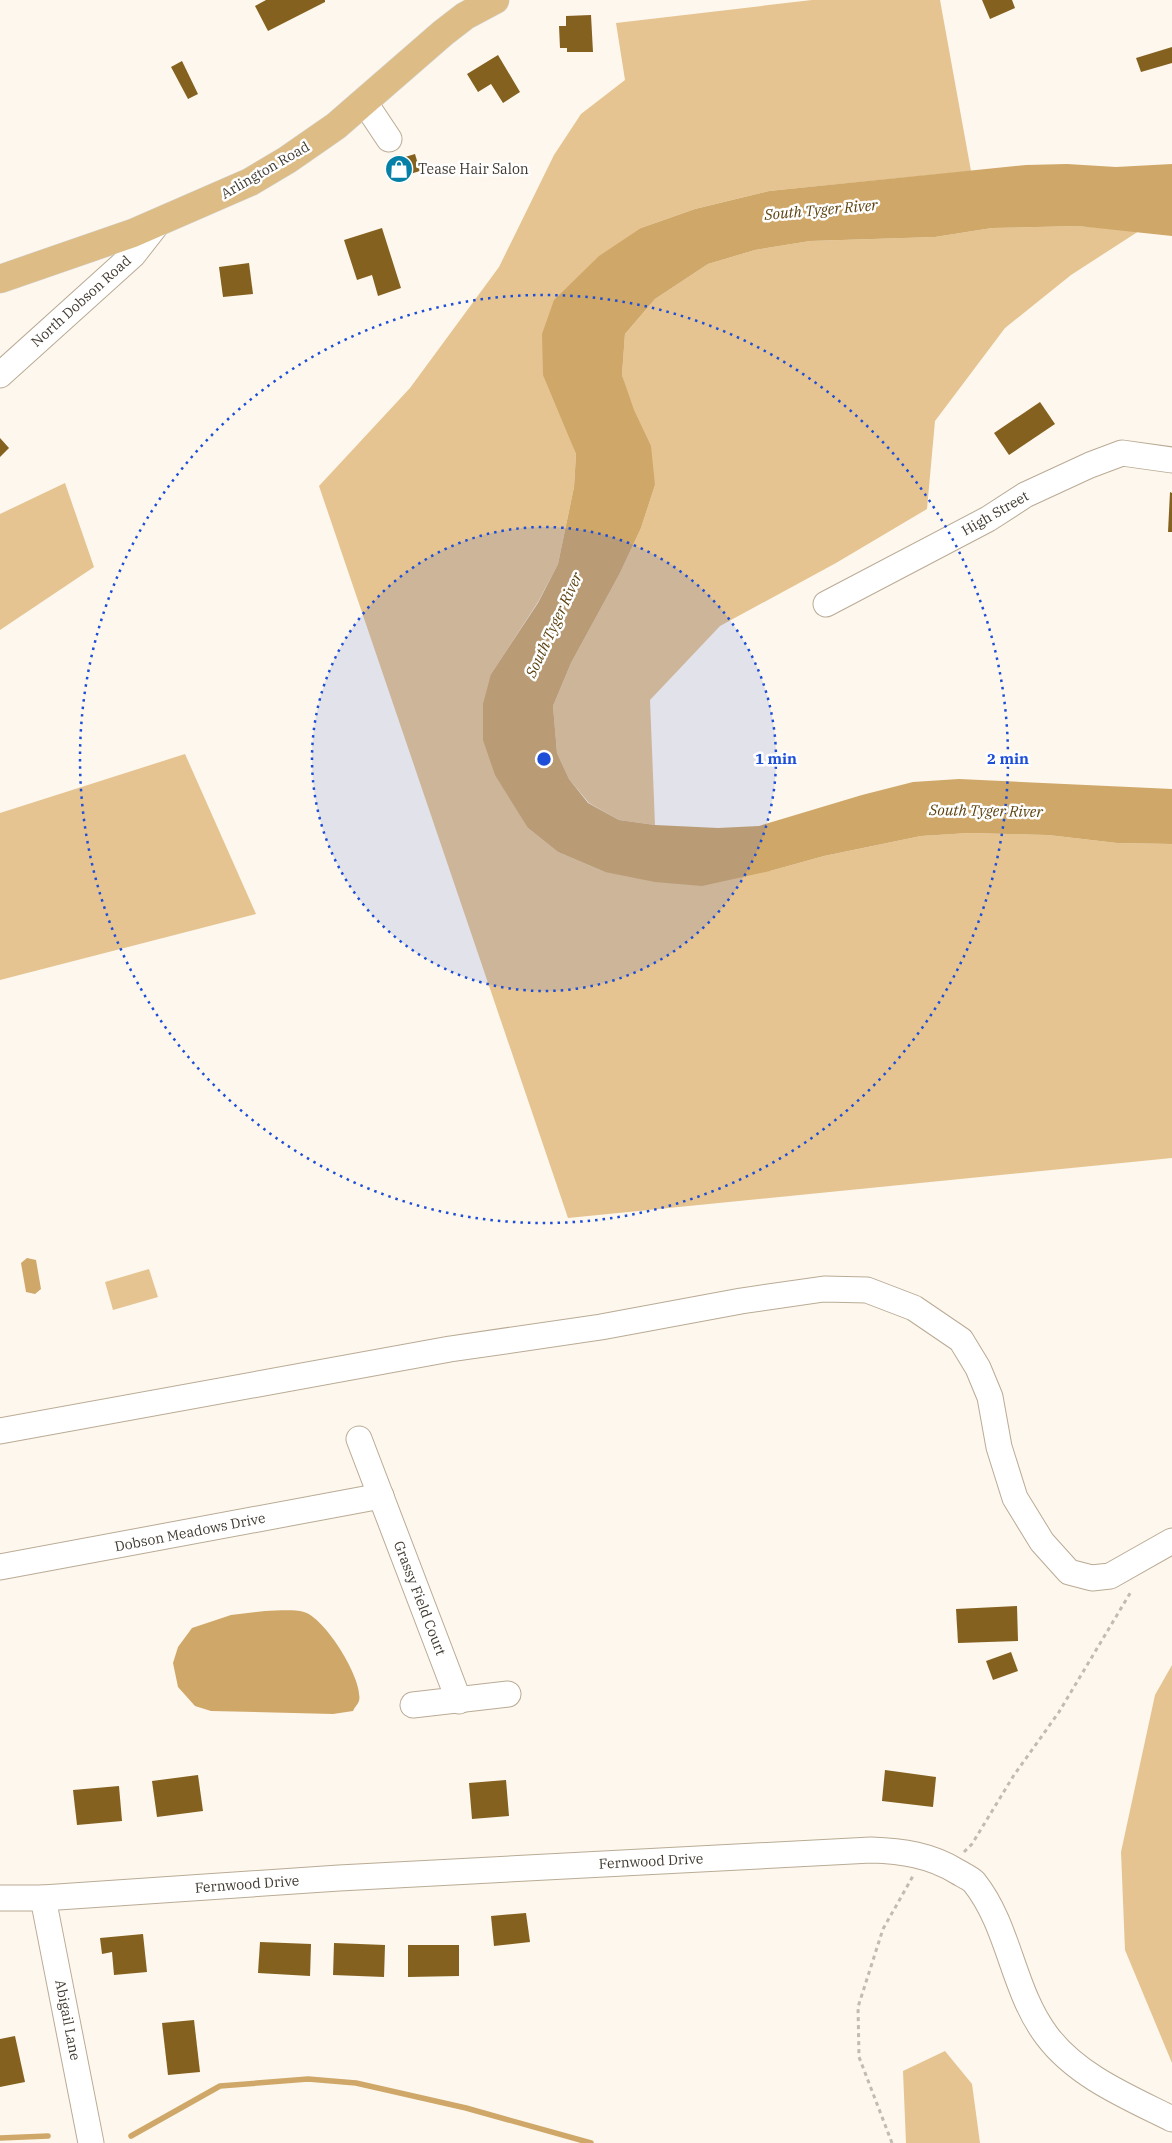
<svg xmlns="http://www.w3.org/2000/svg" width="1172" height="2143" viewBox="0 0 1172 2143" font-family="'IBM Plex Serif',serif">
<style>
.green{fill:#e5c491}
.water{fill:#cfa768}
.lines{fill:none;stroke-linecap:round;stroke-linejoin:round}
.stream{stroke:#cfa768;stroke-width:5.5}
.building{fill:#85611f}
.minor-casing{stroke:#baab95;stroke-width:27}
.major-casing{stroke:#d5d4d2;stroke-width:29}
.path{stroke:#c1bbb1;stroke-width:3;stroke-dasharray:4 4;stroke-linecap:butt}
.minor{stroke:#fff;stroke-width:25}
.major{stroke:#ddbd85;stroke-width:28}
.ring{fill:none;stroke:#1d4ed8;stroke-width:2.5;stroke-dasharray:2.5 5}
.labels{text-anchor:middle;stroke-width:5;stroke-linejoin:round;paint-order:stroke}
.poi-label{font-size:14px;fill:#403a31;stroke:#fff;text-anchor:start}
.street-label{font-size:14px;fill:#403a31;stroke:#fff}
.water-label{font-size:15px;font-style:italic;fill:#5c410e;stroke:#fff}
.centre{fill:#1d4ed8;stroke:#fff;stroke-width:2.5}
.ring-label{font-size:15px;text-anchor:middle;font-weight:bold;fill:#1d4ed8;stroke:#fff;stroke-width:5;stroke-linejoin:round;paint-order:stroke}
</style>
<rect width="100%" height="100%" fill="#fdf7ed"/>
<!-- green -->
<g class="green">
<polygon points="812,0 940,0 971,171 769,191 695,209 641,228 562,416 576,454 574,487 558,564 538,602 491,674 528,828 558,852 605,872 770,871 824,856 921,836 969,833 1048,835 1117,843 1172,844 1172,1158 568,1218 319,486 410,388 499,267 554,155 581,114 625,80 616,23"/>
<polygon points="1078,226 1139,231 1071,275 1005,328 935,421 927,509 836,563 720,626 650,700 655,825 619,820 589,803 569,779 557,753 553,706 571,663 620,573 641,528 655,485 622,375 625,334 655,299 708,264 755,250 810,241 935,237 992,228"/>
<polygon points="65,483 94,567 0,630 0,514"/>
<polygon points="185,754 256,914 0,980 0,813"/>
<polygon points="149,1269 158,1297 113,1310 105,1282"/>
<polygon points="1172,1665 1172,2063 1125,1950 1121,1852 1155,1695"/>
<polygon points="945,2051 972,2084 980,2143 906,2143 903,2071"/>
</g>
<!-- water -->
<g class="water">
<polygon points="1067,164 1116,167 1172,164 1172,236 1078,226 992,228 935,237 810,241 755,250 708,264 655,299 625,334 622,375 634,410 651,446 655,485 641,528 620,573 571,663 553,706 557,753 569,779 588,803 619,820 655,825 718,828 759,826 862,795 913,782 959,779 1172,789 1172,844 1117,843 1048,835 969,833 921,836 824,856 770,871 702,886 655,882 605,872 558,852 528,828 495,775 483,740 483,704 491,674 538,603 558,564 574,487 576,454 543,375 542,334 554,300 599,256 641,228 695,209 769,191 1026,165"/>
<polygon points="27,1258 36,1260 41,1289 35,1294 26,1292 21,1263"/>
<path d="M265,1611C276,1611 292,1609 304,1612C325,1618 364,1680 359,1701C358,1704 354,1708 353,1711L333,1714L211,1711L195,1706L178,1687L173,1663L178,1647L192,1628L231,1615Z"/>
</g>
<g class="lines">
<!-- stream -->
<g class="stream">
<polyline points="131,2136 220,2086 308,2079 356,2083 466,2108 591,2143"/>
<polyline points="0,2138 48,2136"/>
</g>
</g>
<!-- building -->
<g class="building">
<polygon points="266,0 325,0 325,2 268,31 255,6"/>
<polygon points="982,0 1012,0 1015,8 990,19"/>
<polygon points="591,15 593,52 567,52 567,48 560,48 559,26 566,26 566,16"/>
<polygon points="1172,47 1172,63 1141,72 1136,58"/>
<polygon points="498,55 520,92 503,103 491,84 478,92 467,74"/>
<polygon points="182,61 198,94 188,99 171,67"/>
<polygon points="415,154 420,171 410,174 405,157"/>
<polygon points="402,156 409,177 396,181 390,160"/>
<polygon points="382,228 401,288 378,296 372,275 357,280 344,240"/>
<polygon points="249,263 253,294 223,297 219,267"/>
<polygon points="1040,402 1055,424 1009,455 994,433"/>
<polygon points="0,438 9,448 0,457"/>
<polygon points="1170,492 1172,493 1172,532 1168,532"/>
<polygon points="1017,1606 1018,1641 958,1643 956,1609"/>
<polygon points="1011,1652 1018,1671 993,1680 986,1661"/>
<polygon points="885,1770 936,1777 933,1807 882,1801"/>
<polygon points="198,1775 203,1811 157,1817 152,1781"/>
<polygon points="506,1780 509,1816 472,1819 469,1783"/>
<polygon points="119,1786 122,1821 77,1825 73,1790"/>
<polygon points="526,1913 530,1942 494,1946 491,1916"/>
<polygon points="143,1934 147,1972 114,1975 112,1952 102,1954 100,1938"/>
<polygon points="260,1942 311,1944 310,1976 258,1973"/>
<polygon points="334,1943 385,1945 384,1977 333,1975"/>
<polygon points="408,1945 459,1945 459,1976 408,1977"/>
<polygon points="194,2020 200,2072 168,2075 162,2023"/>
<polygon points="15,2036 25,2082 0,2087 0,2039"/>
</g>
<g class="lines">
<!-- minor casing -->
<g class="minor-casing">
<g id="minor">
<polyline points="365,103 389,139"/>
<polyline points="0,375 133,255 158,223"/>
<polyline points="826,604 988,519 1025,495 1090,465 1122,453 1172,460"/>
<polyline points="0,1431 450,1349 601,1327 741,1301 824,1289 867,1290 914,1308 961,1340 978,1368 990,1397 999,1447 1015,1498 1042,1542 1069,1572 1092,1578 1110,1576 1172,1541"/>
<polyline points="359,1439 459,1701"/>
<polyline points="0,1567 381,1496"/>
<polyline points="413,1705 508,1694"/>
<path d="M0,1898H43L339,1878L871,1850C902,1851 931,1855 958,1872C963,1875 970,1878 974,1882C1010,1927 1012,1990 1047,2036C1077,2076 1128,2097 1172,2119"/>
<polyline points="43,1898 91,2143"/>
</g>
</g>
<!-- major casing -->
<g class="major-casing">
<polyline id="major" points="0,279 133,233 250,182 287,160 336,126 443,33 465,16 495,0"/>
</g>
<!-- path -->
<g class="path">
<polyline points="964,1852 972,1844 1014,1775 1059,1712 1132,1590"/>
<polyline points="892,2143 859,2057 858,2007 883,1929 913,1876"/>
</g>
<!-- minor -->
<use href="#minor" class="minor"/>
<!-- major -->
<use href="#major" class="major"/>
</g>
<!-- distance rings -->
<circle cx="544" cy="759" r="232" fill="#1d4ed8" fill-opacity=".12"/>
<g class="ring">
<circle cx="544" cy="759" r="232"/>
<circle cx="544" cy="759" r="464"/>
</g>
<!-- icons -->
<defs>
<g id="shop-disc" transform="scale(1.4375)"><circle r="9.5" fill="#0680a6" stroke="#fff"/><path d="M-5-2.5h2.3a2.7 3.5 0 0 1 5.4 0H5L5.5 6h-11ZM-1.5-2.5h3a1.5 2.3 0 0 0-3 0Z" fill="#fff"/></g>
</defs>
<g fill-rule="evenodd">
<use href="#shop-disc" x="399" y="169"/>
</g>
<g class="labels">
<!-- poi labels -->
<g class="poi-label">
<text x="418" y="174">Tease Hair Salon</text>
</g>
<!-- street labels -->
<g class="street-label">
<text transform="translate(265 170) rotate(-30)" y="5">Arlington Road</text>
<text transform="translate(81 301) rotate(-42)" y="5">North Dobson Road</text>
<text transform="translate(995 513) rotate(-30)" y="5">High Street</text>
<text transform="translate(190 1532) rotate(-11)" y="5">Dobson Meadows Drive</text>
<text transform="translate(420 1598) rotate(69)" y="5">Grassy Field Court</text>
<text transform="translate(651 1861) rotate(-3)" y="5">Fernwood Drive</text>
<text transform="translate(247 1884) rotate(-4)" y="5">Fernwood Drive</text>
<text transform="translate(68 2020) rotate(79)" y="5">Abigail Lane</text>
</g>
<!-- water labels -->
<g class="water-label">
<text transform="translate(821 210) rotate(-5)" y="5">South Tyger River</text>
<text transform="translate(554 625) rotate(-65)" y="5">South Tyger River</text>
<text transform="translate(986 811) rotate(1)" y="5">South Tyger River</text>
</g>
</g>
<circle cx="544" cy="759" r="8" class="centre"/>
<g class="ring-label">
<text x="776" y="764">1 min</text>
<text x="1008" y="764">2 min</text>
</g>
</svg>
